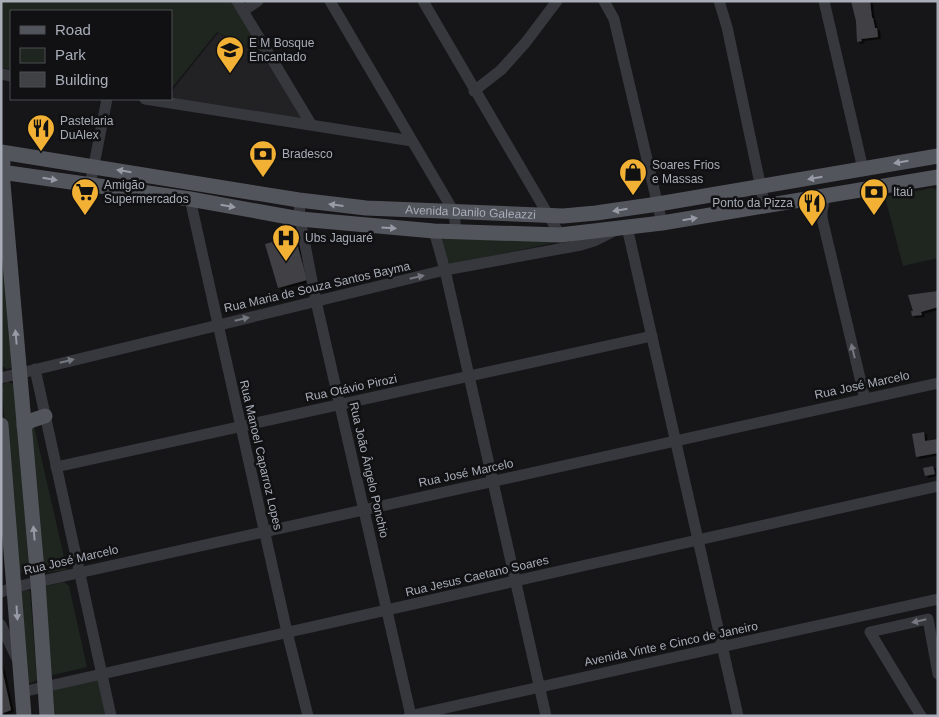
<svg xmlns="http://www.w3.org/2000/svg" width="939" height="717" viewBox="0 0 939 717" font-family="Helvetica,sans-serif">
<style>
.built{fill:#222225}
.green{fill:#1e261f}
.building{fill:#404145;filter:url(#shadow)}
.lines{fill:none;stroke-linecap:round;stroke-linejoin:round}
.minor{stroke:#37383d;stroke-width:11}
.major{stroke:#53555c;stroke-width:15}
.oneway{fill:#979ba6}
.oneway2{fill:#757881}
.labels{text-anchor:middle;stroke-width:5;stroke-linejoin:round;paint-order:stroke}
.poi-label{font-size:12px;fill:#a8adb8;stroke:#111113;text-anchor:start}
.street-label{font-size:12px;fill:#a8adb8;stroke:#111113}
</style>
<defs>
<filter id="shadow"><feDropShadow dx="3" dy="2" stdDeviation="0" flood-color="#0009"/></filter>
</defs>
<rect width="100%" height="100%" fill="#161618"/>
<!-- built -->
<polygon class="built" points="218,33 266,57 302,118 171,99 171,92"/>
<!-- green -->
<g class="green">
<polygon points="1,1 232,1 265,56 217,32 171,89 171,11 11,11 11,69 1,68"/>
<polygon points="932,188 938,190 938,258 903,266 885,197"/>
<polygon points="1,231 12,364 11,368 7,369 1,365"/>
<polygon points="445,237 559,239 557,242 451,265 446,259 440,241"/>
<polygon points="7,382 14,384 29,568 27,572 19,573 17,569 2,389 3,385"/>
<polygon points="34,426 67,570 43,573 31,428"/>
<polygon points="64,582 69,586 87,667 49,676 42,587"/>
<polygon points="25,589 30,591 37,680 31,683 25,683 19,593 22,590"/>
<polygon points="100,679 105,716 53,716 50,690"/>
</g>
<!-- building -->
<g class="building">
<polygon points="851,1 870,1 872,18 873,18 875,28 877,28 878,37 861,39 862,41 857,42 856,21"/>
<polygon points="295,236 307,280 278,288 265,244"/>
<polygon points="938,291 938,307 921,312 922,315 912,316 911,311 913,311 908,295"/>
<polygon points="924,432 925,441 938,439 938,453 916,457 912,434"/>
<polygon points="933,466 935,474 925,476 923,468"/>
<polygon points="1,664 11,710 1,714"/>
</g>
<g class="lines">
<!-- minor -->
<g class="minor">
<polyline points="237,1 311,124"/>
<polyline points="330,1 454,212 456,232"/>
<polyline points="423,1 560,235"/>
<polyline points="604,1 614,19 662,223"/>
<polyline points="719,1 727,27 765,207"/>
<polyline points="824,1 863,169"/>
<polyline points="243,11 258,1"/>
<polyline points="1,74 11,76"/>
<polyline points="474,91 501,70 526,42 557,1"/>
<polyline points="145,99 412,141"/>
<polyline points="90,185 107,99"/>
<polyline points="825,197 822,211 822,218 865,399"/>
<polyline points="190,199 287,632 308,716"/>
<polyline points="299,200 300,219 316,301 411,716"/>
<polyline points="627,227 738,716"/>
<polyline points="434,231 445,270 546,716"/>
<polyline points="35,369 111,716"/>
<polyline points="1,378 445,270 581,245 594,241 614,231"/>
<polyline points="56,467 652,336"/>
<polyline points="1,592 15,587 938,383"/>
<polyline points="1,625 17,659"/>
<polyline points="22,692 938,486"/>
<polyline points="409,716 938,599"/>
<polyline points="921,716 870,632 928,619 938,674"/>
</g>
<!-- major -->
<g class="major">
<path id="s1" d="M1,152L299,200L366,208L563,216L596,213L658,204L938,156"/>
<polyline points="3,162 2,172 38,582 47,716"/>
<polyline points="1,172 190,199 300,219 434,231 560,235 662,223 938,177"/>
<polyline points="1,425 24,716"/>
<polyline points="24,426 30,421 45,416"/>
</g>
</g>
<!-- one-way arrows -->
<defs><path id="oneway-solid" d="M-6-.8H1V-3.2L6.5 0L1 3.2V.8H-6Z" transform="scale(1.25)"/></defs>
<g class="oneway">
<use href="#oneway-solid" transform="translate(901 162) rotate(170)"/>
<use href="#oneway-solid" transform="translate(124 171) rotate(-171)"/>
<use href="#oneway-solid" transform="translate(815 178) rotate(170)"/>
<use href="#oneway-solid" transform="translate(50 179) rotate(9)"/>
<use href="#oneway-solid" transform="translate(336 205) rotate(-173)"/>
<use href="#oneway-solid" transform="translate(228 206) rotate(10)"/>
<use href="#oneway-solid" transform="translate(620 210) rotate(171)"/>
<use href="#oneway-solid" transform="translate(690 219) rotate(-9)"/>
<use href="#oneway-solid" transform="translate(389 228) rotate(4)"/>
<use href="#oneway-solid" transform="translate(16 337) rotate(-95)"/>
<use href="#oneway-solid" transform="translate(34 533) rotate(-95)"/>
<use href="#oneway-solid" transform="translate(17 613) rotate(86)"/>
</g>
<g class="oneway2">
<use href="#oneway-solid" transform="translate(417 277) rotate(-13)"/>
<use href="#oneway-solid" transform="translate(242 319) rotate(-13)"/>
<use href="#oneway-solid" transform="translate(853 351) rotate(-104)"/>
<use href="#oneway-solid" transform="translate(67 361) rotate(-14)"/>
<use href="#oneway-solid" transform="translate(919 621) rotate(167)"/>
</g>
<!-- icons -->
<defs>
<g id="school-pin" transform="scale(1.4375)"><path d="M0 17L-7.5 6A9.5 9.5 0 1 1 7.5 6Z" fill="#f2b134" stroke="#111113"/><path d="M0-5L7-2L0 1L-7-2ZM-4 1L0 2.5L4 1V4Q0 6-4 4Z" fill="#111"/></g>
<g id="restaurant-pin" transform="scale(1.4375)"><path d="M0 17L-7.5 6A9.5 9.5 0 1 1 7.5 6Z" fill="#f2b134" stroke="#111113"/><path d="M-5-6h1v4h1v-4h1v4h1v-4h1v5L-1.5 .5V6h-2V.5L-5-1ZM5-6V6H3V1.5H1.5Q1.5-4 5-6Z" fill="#111"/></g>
<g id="bank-pin" transform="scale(1.4375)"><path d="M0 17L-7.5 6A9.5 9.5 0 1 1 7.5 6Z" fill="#f2b134" stroke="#111113"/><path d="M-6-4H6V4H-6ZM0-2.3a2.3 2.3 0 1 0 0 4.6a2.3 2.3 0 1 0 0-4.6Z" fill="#111"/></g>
<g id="shop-pin" transform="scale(1.4375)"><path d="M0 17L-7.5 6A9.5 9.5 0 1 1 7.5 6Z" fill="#f2b134" stroke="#111113"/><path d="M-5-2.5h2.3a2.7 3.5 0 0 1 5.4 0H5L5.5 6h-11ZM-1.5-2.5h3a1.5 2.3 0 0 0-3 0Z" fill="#111"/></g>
<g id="supermarket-pin" transform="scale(1.4375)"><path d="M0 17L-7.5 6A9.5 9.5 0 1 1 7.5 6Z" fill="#f2b134" stroke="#111113"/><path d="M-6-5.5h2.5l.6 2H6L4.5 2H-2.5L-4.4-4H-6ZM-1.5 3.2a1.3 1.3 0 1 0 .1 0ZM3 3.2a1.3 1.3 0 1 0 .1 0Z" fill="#111"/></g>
<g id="hospital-pin" transform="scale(1.4375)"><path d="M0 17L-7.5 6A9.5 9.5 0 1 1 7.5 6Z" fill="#f2b134" stroke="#111113"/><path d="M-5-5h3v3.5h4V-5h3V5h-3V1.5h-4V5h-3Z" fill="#111"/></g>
</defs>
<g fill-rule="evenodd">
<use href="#school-pin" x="230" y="50"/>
<use href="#restaurant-pin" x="41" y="128"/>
<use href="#bank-pin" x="263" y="154"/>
<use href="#shop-pin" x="633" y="172"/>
<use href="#supermarket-pin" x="85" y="192"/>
<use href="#bank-pin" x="874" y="192"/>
<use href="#restaurant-pin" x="812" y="203"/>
<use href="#hospital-pin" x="286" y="238"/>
</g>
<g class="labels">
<!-- poi labels -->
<g class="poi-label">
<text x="249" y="47">E M Bosque<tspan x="249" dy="14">Encantado</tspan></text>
<text x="60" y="125">Pastelaria<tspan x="60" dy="14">DuAlex</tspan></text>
<text x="282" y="158">Bradesco</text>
<text x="652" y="169">Soares Frios<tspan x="652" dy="14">e Massas</tspan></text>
<text x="104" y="189">Amigão<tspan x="104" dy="14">Supermercados</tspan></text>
<text x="893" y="196">Itaú</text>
<text x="793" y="207" text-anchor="end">Ponto da Pizza</text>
<text x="305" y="242">Ubs Jaguaré</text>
</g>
<!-- street labels -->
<g class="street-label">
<text dy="4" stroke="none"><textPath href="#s1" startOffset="474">Avenida Danilo Galeazzi</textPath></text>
<text transform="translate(317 287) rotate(-13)" y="4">Rua Maria de Souza Santos Bayma</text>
<text transform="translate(862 385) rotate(-12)" y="4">Rua José Marcelo</text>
<text transform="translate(351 388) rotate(-12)" y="4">Rua Otávio Pirozi</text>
<text transform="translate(261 455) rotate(77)" y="4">Rua Manoel Caparroz Lopes</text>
<text transform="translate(369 470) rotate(77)" y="4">Rua João Ângelo Ponchio</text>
<text transform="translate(466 473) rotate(-12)" y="4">Rua José Marcelo</text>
<text transform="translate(71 560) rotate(-13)" y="4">Rua José Marcelo</text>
<text transform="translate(477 576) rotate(-13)" y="4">Rua Jesus Caetano Soares</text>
<text transform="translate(671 644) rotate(-12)" y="4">Avenida Vinte e Cinco de Janeiro</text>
</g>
</g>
<!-- border -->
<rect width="939" height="717" fill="none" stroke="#a8adb8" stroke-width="5"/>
<!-- legend -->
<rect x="10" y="10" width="162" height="90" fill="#111113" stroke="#4d4f55"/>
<rect x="20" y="26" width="25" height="8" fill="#53555c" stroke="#4d4f55"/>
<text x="55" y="35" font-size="15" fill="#a8adb8">Road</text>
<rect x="20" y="48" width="25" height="15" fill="#1e261f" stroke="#4d4f55"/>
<text x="55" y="60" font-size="15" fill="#a8adb8">Park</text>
<rect x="20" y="72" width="25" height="15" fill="#404145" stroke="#4d4f55"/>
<text x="55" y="85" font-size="15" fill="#a8adb8">Building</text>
</svg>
